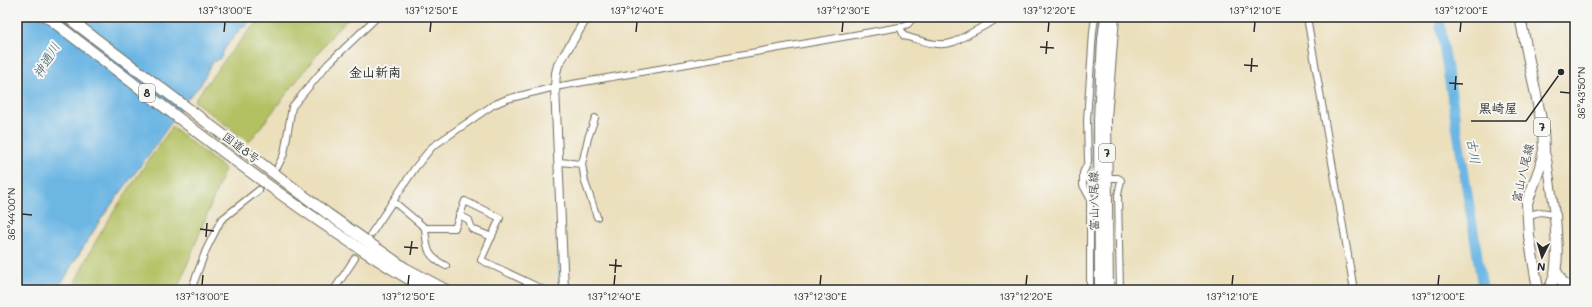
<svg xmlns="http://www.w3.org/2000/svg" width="1592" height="307" viewBox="0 0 1592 307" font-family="Mali,'Klee One',sans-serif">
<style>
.green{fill:#b4c163;stroke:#707647}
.water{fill:#6cb6e4;stroke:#4c7088}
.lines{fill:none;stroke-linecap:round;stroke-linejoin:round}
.stream{stroke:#6cb6e4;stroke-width:1.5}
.river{stroke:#6cb6e4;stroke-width:10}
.minor-tunnel{stroke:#c5bb9f;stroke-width:6;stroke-dasharray:6 3;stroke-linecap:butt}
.minor-casing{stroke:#6e6a5e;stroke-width:8}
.tertiary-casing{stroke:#6e6a5e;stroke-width:10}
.primary-casing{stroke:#6e6a5e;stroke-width:12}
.trunk-casing{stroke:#6e6a5e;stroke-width:12}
.minor{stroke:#fff;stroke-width:6}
.tertiary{stroke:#fff;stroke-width:8}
.primary{stroke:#fff;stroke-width:10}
.trunk{stroke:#fff;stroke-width:10}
.ticks{fill:none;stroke:#2b2b2b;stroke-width:1.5}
.labels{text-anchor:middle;stroke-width:4;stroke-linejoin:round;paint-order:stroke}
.shield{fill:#f6f6f2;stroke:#686867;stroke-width:1}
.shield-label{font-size:11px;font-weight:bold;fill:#2b2b2b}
.street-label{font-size:12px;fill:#2b2b2b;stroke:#f6f6f2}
.water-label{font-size:13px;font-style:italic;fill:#425c6c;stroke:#f6f6f2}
.neighbourhood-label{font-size:13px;font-weight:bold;fill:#2b2b2b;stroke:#f6f6f2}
.leader{fill:none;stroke:#2b2b2b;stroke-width:1.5}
.callout-dot{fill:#2b2b2b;stroke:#f6f6f2;stroke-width:1.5}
.callout-label{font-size:13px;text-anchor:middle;font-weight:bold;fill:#2b2b2b;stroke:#f6f6f2;stroke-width:4;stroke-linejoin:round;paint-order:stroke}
.neatline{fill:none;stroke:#2b2b2b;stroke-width:1.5}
.ticks-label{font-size:10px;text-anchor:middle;fill:#2b2b2b}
</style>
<rect width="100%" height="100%" fill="#f6f6f2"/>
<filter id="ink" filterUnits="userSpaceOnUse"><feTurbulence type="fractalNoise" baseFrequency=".025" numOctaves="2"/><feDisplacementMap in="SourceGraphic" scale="8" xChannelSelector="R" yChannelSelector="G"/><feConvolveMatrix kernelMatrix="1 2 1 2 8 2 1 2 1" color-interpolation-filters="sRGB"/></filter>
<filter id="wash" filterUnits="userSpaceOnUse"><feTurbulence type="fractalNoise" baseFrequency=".012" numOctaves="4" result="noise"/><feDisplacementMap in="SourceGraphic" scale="16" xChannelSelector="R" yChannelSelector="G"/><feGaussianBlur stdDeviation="0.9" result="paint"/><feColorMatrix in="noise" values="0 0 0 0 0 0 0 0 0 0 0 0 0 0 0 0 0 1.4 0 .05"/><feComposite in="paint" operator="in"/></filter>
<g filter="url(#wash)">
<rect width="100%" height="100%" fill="#ebdfbc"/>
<!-- green -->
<g class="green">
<polygon points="266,17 351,17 337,29 249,142 194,101 226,58 251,28"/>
<path d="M172,127L225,169L177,290H72C96,231 136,179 172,127Z"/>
</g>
<!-- water -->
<polygon class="water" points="17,17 254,17 245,27 242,27 225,48 220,59 212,62 200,86 188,98 152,150 103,216 70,268 64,280 55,290 17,290"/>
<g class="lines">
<!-- stream -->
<g class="stream">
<polyline points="1092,172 1091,114 1096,39 1098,17"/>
<polyline points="558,239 560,290"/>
</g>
<!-- river -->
<polyline class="river" points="1439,17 1483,290"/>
</g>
</g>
<g filter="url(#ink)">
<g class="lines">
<!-- minor-tunnel -->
<polyline class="minor-tunnel" points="259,190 278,166"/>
<!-- minor casing -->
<g class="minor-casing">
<g id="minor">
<polyline points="1307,17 1354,290"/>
<path d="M900,27L904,36C920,40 938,48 954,42L1001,17"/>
<polyline points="559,162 582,164 585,182 597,217"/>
<polyline points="582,164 588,138 595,118"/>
<polyline points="278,166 284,154 292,107 327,65 377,17"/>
<polyline points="1083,178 1118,178 1121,180 1118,195 1120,290"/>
<polyline points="393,201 425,228 455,228 465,201 500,218 481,260 544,290"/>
<polyline points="459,215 469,220 472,229 492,237"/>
<path d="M1527,217C1538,211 1543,211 1555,215"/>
<path d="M425,228C427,248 426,256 446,266"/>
<polyline points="371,234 415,168 432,147 493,105 507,99 555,87 900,27 908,24 914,17"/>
<polyline points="191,290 206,250 221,220 259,190"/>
<polyline points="334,290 355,258"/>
<polyline points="1090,290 1090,198 1083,185 1083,173 1088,162 1087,120 1093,32 1095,17"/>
</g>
</g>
<!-- tertiary casing -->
<g class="tertiary-casing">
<g id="tertiary">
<polyline points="1544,150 1547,159 1555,215"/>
<polyline points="564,290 555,87 556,73 558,65 587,17"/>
</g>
</g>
<!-- primary casing -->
<g class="primary-casing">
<g id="primary">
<polyline points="1520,17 1543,129 1544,150 1540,167 1527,203 1529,236 1538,289"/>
<polyline points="1100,290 1099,119 1103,39 1106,17"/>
<polyline points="1108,290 1106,118 1114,17"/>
</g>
</g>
<!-- trunk casing -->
<g class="trunk-casing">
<g id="trunk">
<path d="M47,17C171,111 292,211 427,290"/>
<polyline points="67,17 328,214 405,268 446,290"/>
<path d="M1556,271C1561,280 1564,288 1575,289"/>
<path d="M1548,290C1561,274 1556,236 1555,215"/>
</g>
</g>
<!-- minor -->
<use href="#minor" class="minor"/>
<!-- tertiary -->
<use href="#tertiary" class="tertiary"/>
<!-- primary -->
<use href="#primary" class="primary"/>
<!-- trunk -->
<use href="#trunk" class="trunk"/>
</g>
</g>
<!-- ticks -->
<path class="ticks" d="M224,32L225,22M430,32L431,22M636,32L637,22M842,32L843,22M1048,32L1049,22M1254,32L1255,22M1460,32L1461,22M1040,47L1054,48M1046,54L1047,41M1244,65L1258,66M1251,72L1252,58M1449,83L1463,84M1455,90L1456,76M1560,92L1570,93M22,214L32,215M200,229L214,231M206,237L207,223M404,247L418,248M410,255L412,241M609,265L622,266M615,273L616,259M202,285L203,275M408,285L409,275M614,285L615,275M820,285L821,275M1026,285L1027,275M1232,285L1233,275M1438,285L1439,275"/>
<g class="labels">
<!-- shield labels -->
<g class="shield">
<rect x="139" y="84" width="16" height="18" rx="3"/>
<rect x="1534" y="118" width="16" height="18" rx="3"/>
<rect x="1099" y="144" width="16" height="18" rx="3"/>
</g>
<g class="shield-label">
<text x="147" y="97">8</text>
<text x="1542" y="131">7</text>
<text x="1107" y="157">7</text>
</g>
<!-- street labels -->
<g class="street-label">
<text transform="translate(241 148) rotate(37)" y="4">国道8号</text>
<text transform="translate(1523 173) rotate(-77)" y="4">富山八尾線</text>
<text transform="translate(1094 201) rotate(-91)" y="4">富山八尾線</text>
</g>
<!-- water labels -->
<g class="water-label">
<text transform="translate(46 60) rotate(-59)" y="5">神通川</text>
<text transform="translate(1474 151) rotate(81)" y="5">古川</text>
</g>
<!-- neighbourhood labels -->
<g class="neighbourhood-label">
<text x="375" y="77">金山新南</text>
</g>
</g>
<!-- callouts -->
<path class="leader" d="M1561 72L1526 121H1471"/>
<circle class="callout-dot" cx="1561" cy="72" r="4"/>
<g class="callout-label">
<text x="1498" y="113">黒崎屋</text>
</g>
<!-- margin -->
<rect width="1592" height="307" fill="none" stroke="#f6f6f2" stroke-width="44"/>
<!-- north arrow -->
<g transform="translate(1542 257) rotate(185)" stroke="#f6f6f2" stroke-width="3" paint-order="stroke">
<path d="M0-3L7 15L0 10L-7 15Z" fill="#2b2b2b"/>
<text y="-6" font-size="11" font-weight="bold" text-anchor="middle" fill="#2b2b2b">N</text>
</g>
<rect x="22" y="22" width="1548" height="263" class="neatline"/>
<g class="ticks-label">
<text x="225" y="14">137°13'00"E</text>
<text x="431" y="14">137°12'50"E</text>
<text x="637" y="14">137°12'40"E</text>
<text x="843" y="14">137°12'30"E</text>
<text x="1049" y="14">137°12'20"E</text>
<text x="1255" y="14">137°12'10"E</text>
<text x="1461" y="14">137°12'00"E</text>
<text transform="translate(1581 93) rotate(-90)" y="4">36°43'50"N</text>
<text transform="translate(11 214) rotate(-90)" y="4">36°44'00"N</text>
<text x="202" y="300">137°13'00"E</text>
<text x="408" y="300">137°12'50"E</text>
<text x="614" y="300">137°12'40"E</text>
<text x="820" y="300">137°12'30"E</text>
<text x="1026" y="300">137°12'20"E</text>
<text x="1232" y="300">137°12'10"E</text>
<text x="1438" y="300">137°12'00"E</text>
</g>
</svg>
